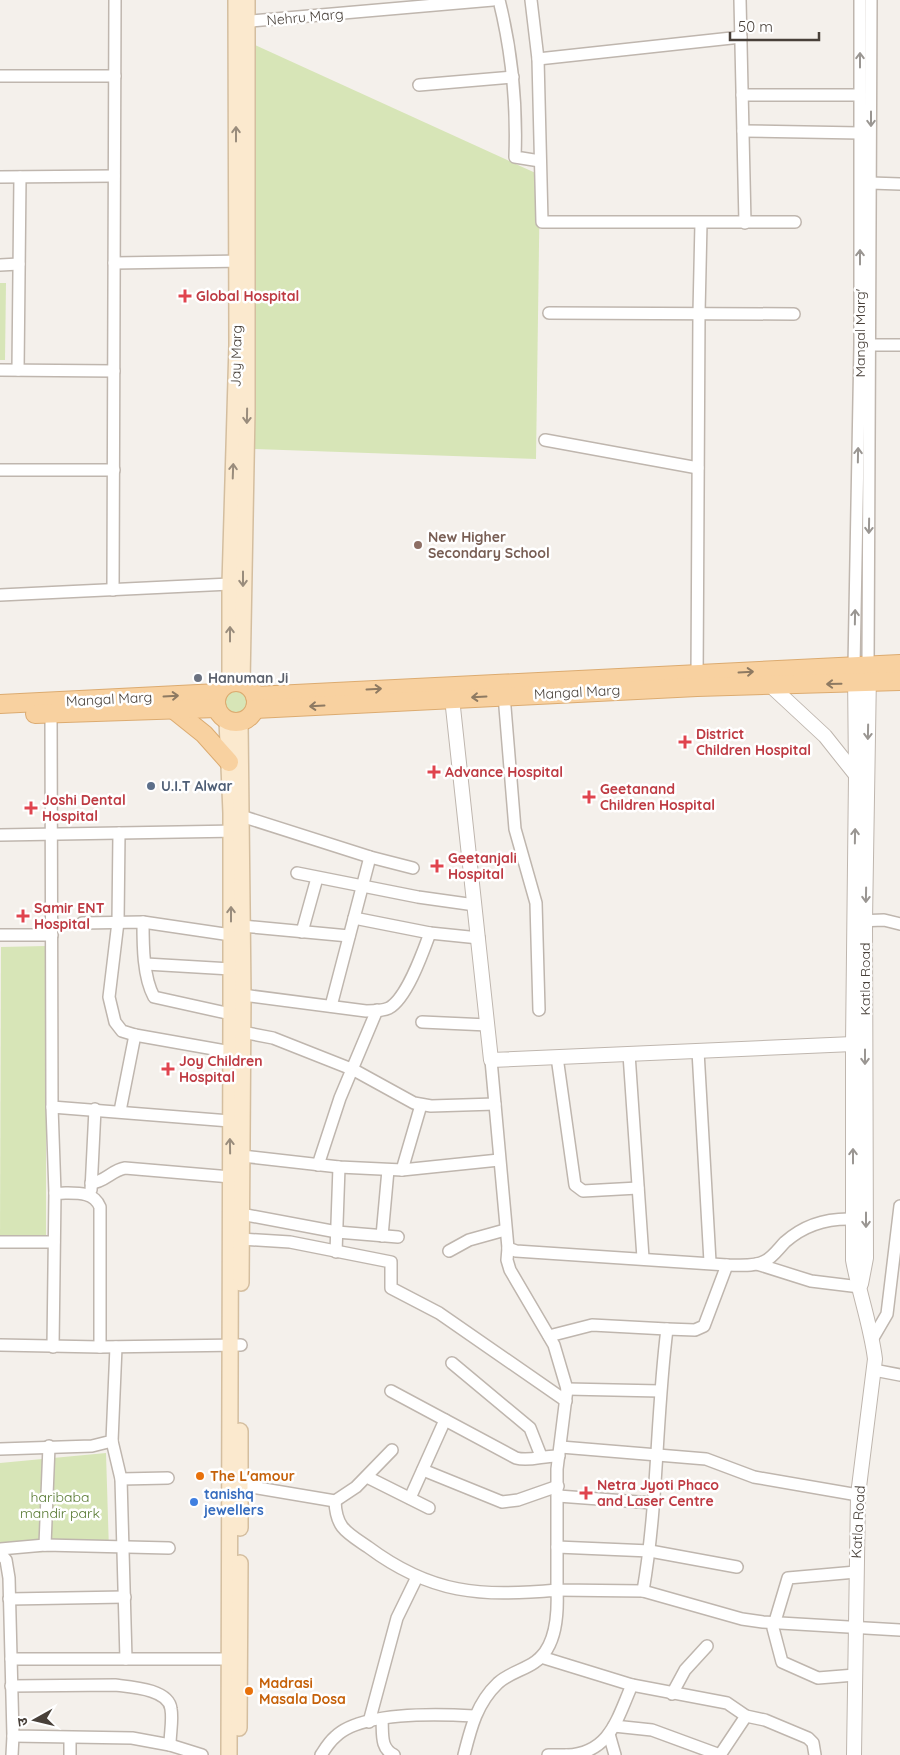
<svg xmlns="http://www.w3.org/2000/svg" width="900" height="1755" viewBox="0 0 900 1755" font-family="Quicksand,'Noto Sans Devanagari',sans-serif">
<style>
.green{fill:#d7e5b7}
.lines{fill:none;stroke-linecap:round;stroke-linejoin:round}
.minor-casing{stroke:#bfb6ae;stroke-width:14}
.tertiary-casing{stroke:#bfb6ae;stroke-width:16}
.secondary-casing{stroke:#d4be9f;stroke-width:18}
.primary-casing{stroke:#dcab70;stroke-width:20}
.minor{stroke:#fff;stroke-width:11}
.tertiary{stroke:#fff;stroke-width:14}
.secondary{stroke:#fbe9ce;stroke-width:15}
.primary{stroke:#f8d1a0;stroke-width:18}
.oneway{stroke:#9a9692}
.oneway2{stroke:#998c7c}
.oneway3{stroke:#8e7a62}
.health-dot{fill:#e0444e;stroke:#fff;stroke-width:2}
.education-dot{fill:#8d6e63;stroke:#fff;stroke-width:2}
.worship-dot{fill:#6b7280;stroke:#fff;stroke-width:2}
.service-dot{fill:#5c6f8a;stroke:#fff;stroke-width:2}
.food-dot{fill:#e8710a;stroke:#fff;stroke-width:2}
.shop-dot{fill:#3f7fe0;stroke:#fff;stroke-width:2}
.labels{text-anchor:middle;stroke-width:5;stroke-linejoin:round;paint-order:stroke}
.street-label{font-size:14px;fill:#484039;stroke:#fff}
.health-label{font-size:14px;font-weight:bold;fill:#be3a42;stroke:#fff;text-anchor:start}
.education-label{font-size:14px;font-weight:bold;fill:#785e54;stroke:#fff;text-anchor:start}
.worship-label{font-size:14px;font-weight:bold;fill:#5b616d;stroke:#fff;text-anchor:start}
.service-label{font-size:14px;font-weight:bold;fill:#4e5e75;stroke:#fff;text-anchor:start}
.food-label{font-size:14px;font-weight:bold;fill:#c56008;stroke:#fff;text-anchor:start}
.shop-label{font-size:14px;font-weight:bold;fill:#366cbe;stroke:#fff;text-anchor:start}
.park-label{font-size:14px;fill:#55772f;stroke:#fff}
</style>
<rect width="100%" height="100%" fill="#f4f0eb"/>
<!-- green -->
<g class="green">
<polygon points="255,45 540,175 536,459 255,449"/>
<polygon points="0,283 6,283 5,360 0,360"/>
<circle cx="237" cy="706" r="15"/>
<polygon points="46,946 46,1241 0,1240 1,947"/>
<polygon points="106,1453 109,1551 0,1553 0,1463"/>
</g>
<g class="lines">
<!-- minor casing -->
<g class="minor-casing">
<g id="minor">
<path d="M499,0C512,52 517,103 515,157L540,161"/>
<polyline points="531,0 538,59 542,222 795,222"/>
<polyline points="740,0 745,223"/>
<polyline points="240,22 493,0"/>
<polyline points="538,59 741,37"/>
<polyline points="0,76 115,76"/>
<polyline points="419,85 513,77"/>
<polyline points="742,95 860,95"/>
<polyline points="743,131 860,133"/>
<polyline points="0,177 114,176"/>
<polyline points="871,183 900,184"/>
<polyline points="114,263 245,261"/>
<polyline points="0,265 19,264"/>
<polyline points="549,313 794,314"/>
<polyline points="871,345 900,345"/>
<polyline points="0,370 114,371"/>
<polyline points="18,370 20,177"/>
<polyline points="545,440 698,468"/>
<polyline points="0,470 114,470"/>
<polyline points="113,590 115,0"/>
<polyline points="0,595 230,584"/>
<polyline points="854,666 860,345 860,0"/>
<polyline points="868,666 871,0"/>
<polyline points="697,680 699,313 701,223"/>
<polyline points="504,695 515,829 536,903 539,1010"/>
<polyline points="51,714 52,1107 55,1193 53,1347"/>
<polyline points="235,814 370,857 413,868"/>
<polyline points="119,833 118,922 109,997 115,1022 122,1031 135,1035 231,1052"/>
<polyline points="0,835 238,831"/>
<polyline points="297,873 418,897 475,905"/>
<polyline points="354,918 430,933 479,938"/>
<polyline points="857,921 884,920 900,924"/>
<path d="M143,922C143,945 143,977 154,997L231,1014"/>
<polyline points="82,923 143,922 231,935"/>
<polyline points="242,926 349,936"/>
<polyline points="302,932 317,878"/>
<polyline points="0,935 52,935"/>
<polyline points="146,964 231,969"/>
<path d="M243,995L366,1011C374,1011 383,1011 389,1008C407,998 423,952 430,933"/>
<polyline points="331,1006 370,857"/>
<polyline points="422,1022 488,1025"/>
<polyline points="242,1032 273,1038 354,1070 414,1103 431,1106 495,1104"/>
<polyline points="698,1051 710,1262"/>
<polyline points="629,1054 643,1258"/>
<polyline points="557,1057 575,1185 583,1191 638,1188"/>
<path d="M491,1060L508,1248L516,1251L727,1265C739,1265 755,1267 765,1261C773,1257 779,1248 785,1242C805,1224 827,1218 853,1219"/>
<polyline points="52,1107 230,1121"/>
<polyline points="120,1111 135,1035"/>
<polyline points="242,1156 339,1167 402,1170 499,1160"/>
<polyline points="318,1165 340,1098 377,1010"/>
<polyline points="402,1170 421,1105"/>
<path d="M91,1183C105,1182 112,1170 125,1168L231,1177"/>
<polyline points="91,1190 95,1109"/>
<path d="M55,1193C71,1194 93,1189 100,1207V1347"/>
<polyline points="241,1214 337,1232 398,1237"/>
<polyline points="382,1236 388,1170"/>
<polyline points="241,1239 290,1242 391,1262 391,1288 439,1313 566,1401"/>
<polyline points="0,1242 54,1242"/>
<polyline points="508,1248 507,1260 510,1270 554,1345 567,1389 557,1469 557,1590 643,1591 742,1619 763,1622 900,1630"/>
<polyline points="449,1251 469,1240 505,1230"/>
<polyline points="336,1252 339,1167"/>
<polyline points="757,1264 811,1281 860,1287"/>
<polyline points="549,1336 592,1325 667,1329"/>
<polyline points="873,1338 887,1314 900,1206"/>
<polyline points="0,1345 100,1347 241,1345"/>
<polyline points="452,1363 530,1428 541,1456"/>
<polyline points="874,1370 900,1375"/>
<polyline points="567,1389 660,1391"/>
<path d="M391,1391L516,1458C530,1462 544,1455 559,1456"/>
<polyline points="112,1441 121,1479 126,1659"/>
<polyline points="561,1447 706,1459 754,1477 858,1495"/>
<polyline points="0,1449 92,1446 112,1441 116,1347"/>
<polyline points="423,1470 502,1502 518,1500 558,1486"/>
<polyline points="367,1477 429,1508"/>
<polyline points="121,1479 168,1478"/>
<polyline points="240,1485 335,1501 356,1487 392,1450"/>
<polyline points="558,1496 653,1503"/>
<polyline points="410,1498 445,1420"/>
<path d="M335,1501C336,1528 346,1532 368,1547C431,1594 480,1597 557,1590C558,1613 557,1647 535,1662C524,1670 509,1673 498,1683C477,1703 471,1727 464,1755"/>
<polyline points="45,1545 49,1446"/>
<polyline points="557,1547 650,1551 737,1567"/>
<polyline points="0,1549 45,1545 169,1548"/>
<polyline points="0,1553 6,1560 9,1578 13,1736 132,1738 170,1745 202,1755"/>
<path d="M643,1591C658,1504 656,1416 667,1329L695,1330L704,1326L727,1265"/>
<polyline points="9,1599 125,1597"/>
<polyline points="541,1657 632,1685 727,1703 746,1716 765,1720 808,1738 813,1743 815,1755"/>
<polyline points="11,1659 230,1659"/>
<polyline points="855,1675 818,1678 782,1662 773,1628 788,1578 856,1572"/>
<path d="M11,1686L115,1685C131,1687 169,1689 171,1709C173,1720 170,1733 170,1745"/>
<polyline points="672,1694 685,1670 707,1646"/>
<path d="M382,1720C383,1734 380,1748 394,1755"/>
<polyline points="369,1722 397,1618 417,1577"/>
<polyline points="614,1726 652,1730 720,1755"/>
<polyline points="609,1734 615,1755"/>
<polyline points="12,1755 13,1736"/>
<polyline points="70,1755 70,1738"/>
<path d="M321,1755C325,1749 329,1742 335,1737C361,1711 439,1714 474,1716"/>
<polyline points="548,1755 566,1755"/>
<path d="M567,1755C610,1753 617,1719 632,1685"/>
<polyline points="720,1755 746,1716"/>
</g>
</g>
<!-- tertiary casing -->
<g class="tertiary-casing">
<g id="tertiary">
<polyline points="770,685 825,736 856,775"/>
<polyline points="452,698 491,1060 853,1044"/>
<polyline points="861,1284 866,1258 865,921 869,673"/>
<path d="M854,1755L858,1495L875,1359C871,1326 859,1293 853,1260V1044L856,775L855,672"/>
</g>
</g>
<!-- secondary casing -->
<g class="secondary-casing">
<g id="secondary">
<polyline points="230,682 230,584 237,345 236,0"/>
<polyline points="242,682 247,410 247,0"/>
<polyline points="227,720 231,813 231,1014 229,1755"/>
<polyline points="240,722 243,995 241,1283"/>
<polyline points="240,1528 240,1431"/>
<polyline points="239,1728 240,1563"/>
</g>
</g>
<!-- primary casing -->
<g class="primary-casing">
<g id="primary">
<circle cx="236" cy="702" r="20"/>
<polyline points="255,696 900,664"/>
<polyline points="0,704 218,693"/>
<polyline points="255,709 697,687 900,681"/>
<polyline points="174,710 204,734 229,762"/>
<polyline points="35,714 217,708"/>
</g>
</g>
<!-- minor -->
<use href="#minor" class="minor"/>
<!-- tertiary -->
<use href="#tertiary" class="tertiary"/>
<!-- secondary -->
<use href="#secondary" class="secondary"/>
<!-- primary -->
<use href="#primary" class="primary"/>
</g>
<!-- one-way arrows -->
<defs><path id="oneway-shaft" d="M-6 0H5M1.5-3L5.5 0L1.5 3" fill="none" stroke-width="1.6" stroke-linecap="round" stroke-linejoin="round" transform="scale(1.25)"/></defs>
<g class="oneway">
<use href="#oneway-shaft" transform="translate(860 60) rotate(-90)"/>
<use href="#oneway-shaft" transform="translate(871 119) rotate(90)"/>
<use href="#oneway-shaft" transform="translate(860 257) rotate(-90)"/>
<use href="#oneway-shaft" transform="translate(858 455) rotate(-89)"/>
<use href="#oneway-shaft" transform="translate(869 526) rotate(91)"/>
<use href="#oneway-shaft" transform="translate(855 617) rotate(-89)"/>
<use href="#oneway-shaft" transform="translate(868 732) rotate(91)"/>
<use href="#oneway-shaft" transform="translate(855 836) rotate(-89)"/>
<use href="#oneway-shaft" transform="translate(866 895) rotate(91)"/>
<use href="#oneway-shaft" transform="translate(865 1057) rotate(90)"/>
<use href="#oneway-shaft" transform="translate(853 1156) rotate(-90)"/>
<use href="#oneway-shaft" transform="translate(866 1220) rotate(90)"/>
</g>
<g class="oneway2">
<use href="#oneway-shaft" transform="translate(236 134) rotate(-90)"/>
<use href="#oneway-shaft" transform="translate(247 416) rotate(91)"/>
<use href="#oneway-shaft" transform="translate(233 471) rotate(-88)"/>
<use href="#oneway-shaft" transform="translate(243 579) rotate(90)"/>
<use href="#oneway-shaft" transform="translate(230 634) rotate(-90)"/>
<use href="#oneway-shaft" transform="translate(231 914) rotate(-90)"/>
<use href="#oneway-shaft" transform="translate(230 1146) rotate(-91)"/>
</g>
<g class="oneway3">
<use href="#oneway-shaft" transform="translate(746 672) rotate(-3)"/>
<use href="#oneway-shaft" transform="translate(834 684) rotate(179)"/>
<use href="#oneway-shaft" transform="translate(374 689) rotate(-3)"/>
<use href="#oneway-shaft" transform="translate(171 696) rotate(-3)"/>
<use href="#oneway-shaft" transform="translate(479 697) rotate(177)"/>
<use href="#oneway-shaft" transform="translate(317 706) rotate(177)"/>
</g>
<!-- markers -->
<g class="health-dot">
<path d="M182.5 288.5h5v5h5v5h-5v5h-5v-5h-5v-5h5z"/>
<path d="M682.5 734.5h5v5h5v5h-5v5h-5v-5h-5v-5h5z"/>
<path d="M431.5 764.5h5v5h5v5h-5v5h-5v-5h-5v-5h5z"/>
<path d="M586.5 789.5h5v5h5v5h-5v5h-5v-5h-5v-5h5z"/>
<path d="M28.5 800.5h5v5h5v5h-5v5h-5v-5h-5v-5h5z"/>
<path d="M434.5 858.5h5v5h5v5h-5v5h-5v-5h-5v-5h5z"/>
<path d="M20.5 908.5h5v5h5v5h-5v5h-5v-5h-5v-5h5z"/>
<path d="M165.5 1061.5h5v5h5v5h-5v5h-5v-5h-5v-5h5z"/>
<path d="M583.5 1485.5h5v5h5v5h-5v5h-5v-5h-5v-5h5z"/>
</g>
<circle class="education-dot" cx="418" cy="545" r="5"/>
<circle class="worship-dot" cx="198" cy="678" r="5"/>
<circle class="service-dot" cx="151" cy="786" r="5"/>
<g class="food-dot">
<circle cx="200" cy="1476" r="5"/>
<circle cx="249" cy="1691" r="5"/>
</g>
<circle class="shop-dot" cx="194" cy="1502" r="5"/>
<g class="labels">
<!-- street labels -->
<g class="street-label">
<text transform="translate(305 17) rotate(-5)" y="5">Nehru Marg</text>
<text transform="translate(860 333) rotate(-90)" y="5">Mangal Marg'</text>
<text transform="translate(236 356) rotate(-89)" y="5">Jay Marg</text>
<text transform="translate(577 692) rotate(-3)" y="5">Mangal Marg</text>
<text transform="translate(109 699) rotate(-3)" y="5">Mangal Marg</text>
<text transform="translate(865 979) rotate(-90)" y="5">Katla Road</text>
<text transform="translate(858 1522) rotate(-87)" y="5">Katla Road</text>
</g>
<!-- health labels -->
<g class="health-label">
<text x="196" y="301">Global Hospital</text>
<text x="696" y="739">District<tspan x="696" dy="16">Children Hospital</tspan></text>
<text x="445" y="777">Advance Hospital</text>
<text x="600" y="794">Geetanand<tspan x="600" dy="16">Children Hospital</tspan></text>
<text x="42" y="805">Joshi Dental<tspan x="42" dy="16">Hospital</tspan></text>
<text x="448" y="863">Geetanjali<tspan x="448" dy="16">Hospital</tspan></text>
<text x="34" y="913">Samir ENT<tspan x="34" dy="16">Hospital</tspan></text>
<text x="179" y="1066">Joy Children<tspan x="179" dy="16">Hospital</tspan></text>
<text x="597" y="1490">Netra Jyoti Phaco<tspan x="597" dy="16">and Laser Centre</tspan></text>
</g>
<!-- education labels -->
<g class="education-label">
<text x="428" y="542">New Higher<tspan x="428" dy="16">Secondary School</tspan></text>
</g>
<!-- worship labels -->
<g class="worship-label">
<text x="208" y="683">Hanuman Ji</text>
</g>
<!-- service labels -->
<g class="service-label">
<text x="161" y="791">U.I.T Alwar</text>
</g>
<!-- food labels -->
<g class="food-label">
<text x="210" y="1481">The L'amour</text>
<text x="259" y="1688">Madrasi<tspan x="259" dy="16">Masala Dosa</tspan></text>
</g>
<!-- shop labels -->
<g class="shop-label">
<text x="204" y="1499">tanishq<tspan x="204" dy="16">jewellers</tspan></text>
</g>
<!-- park labels -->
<g class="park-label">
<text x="60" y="1502">haribaba<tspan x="60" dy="16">mandir park</tspan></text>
</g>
</g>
<!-- north arrow -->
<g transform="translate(35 1720) rotate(262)" stroke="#ffffff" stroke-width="4" paint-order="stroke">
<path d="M0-4L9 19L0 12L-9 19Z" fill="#484039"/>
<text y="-8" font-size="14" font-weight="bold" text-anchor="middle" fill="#484039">उ</text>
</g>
<!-- scale -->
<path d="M730 32v8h89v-8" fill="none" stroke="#484039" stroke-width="2.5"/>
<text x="738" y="32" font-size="15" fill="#484039" stroke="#ffffff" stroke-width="4" paint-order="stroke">50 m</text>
</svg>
